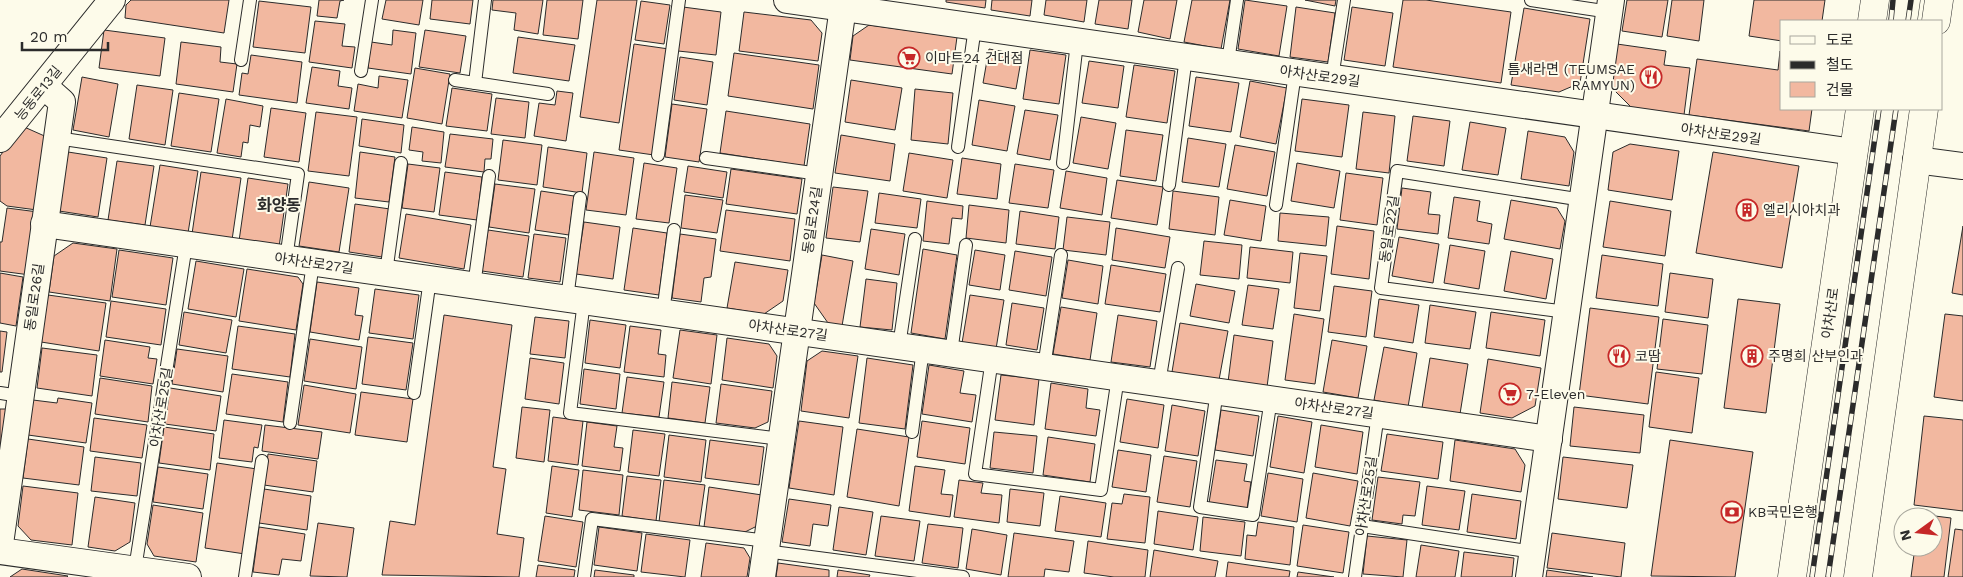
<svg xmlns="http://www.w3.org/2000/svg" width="1963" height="577" viewBox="0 0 1963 577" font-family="'Work Sans','Noto Sans KR',sans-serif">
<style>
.building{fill:#f2b8a0;stroke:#2b2b2b}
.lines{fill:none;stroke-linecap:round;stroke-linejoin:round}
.lane-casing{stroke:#2b2b2b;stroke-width:14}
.street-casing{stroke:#2b2b2b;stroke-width:28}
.secondary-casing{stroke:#2b2b2b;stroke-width:29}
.lane{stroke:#fdfbea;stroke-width:12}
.street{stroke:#fdfbea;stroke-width:26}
.secondary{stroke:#fdfbea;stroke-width:28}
.rail-casing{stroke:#2b2b2b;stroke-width:5.5}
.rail{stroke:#fdfbea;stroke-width:4;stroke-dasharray:11;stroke-linecap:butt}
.labels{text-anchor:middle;stroke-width:4;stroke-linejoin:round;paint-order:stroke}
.poi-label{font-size:14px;fill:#2b2b2b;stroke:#fdfbea;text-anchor:start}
.street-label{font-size:14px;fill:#2b2b2b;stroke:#fdfbea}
.quarter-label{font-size:16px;font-weight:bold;fill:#2b2b2b;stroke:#fdfbea}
</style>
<rect width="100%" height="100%" fill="#fdfbea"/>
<!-- building -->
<g class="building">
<polygon points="131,0 229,0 224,33 125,18 126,5"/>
<polygon points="319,0 344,0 340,1 337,18 317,16"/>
<polygon points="386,0 423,0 419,25 382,19"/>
<polygon points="432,0 473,0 470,24 430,19"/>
<polygon points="493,0 543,0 538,34 514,30 516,13 492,10"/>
<polygon points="547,0 583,0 578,39 543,35"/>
<polygon points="597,0 637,0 619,123 580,117"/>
<polygon points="946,0 986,0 985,8 946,2"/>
<polygon points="992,0 1032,0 1030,16 991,10"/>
<polygon points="1046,0 1087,0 1084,22 1044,15"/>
<polygon points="1099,0 1132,0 1128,29 1095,24"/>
<polygon points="1144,0 1177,0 1170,39 1138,32"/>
<polygon points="1192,0 1230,0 1221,49 1184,42"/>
<polygon points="1245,0 1287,6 1279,56 1238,49"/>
<polygon points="1305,0 1336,0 1335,6"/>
<polygon points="1403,0 1426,0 1511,12 1501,83 1393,67"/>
<polygon points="1627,0 1668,0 1662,37 1622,31"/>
<polygon points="1672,0 1704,0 1699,41 1667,36"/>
<polygon points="1754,0 1825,0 1822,21 1782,21 1782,41 1749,36"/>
<polygon points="259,1 311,7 305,53 253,47"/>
<polygon points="641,1 670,5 664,44 635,40"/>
<polygon points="683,7 721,12 716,55 678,51"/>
<polygon points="1296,7 1335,13 1328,62 1290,57"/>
<polygon points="1352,7 1393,13 1385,66 1344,60"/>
<polygon points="1524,8 1590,19 1580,83 1559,92 1511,85"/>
<polygon points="744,12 811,20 822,33 818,61 739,51"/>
<polygon points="315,21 345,24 342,46 355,47 352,68 309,62"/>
<polygon points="869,25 957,37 952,74 850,60 853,36"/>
<polygon points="104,30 165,38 160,76 99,68"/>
<polygon points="393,30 416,33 411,74 368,68 371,42 392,45"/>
<polygon points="425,30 466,36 460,73 419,67"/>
<polygon points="518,37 575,45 569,81 513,73"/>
<polygon points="181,42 221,47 220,62 237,64 233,92 176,84"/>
<polygon points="634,44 669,49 654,155 619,150"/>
<polygon points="1617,44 1666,51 1664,65 1690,68 1684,115 1632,108 1611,87"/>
<polygon points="989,49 1022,55 1016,89 983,83"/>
<polygon points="1030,50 1066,55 1059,104 1023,99"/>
<polygon points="1780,51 1782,109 1812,109 1809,131 1689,115 1697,59 1778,70"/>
<polygon points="734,53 819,65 813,109 728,96"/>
<polygon points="251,55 302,62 297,103 239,95 242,73 248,74"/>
<polygon points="680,57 713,62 707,105 674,100"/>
<polygon points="1089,61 1124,66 1118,108 1082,103"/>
<polygon points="1134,65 1175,71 1167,123 1126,117"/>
<polygon points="312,67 340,71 338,86 352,88 349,109 306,103"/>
<polygon points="415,68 450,74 442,124 407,118"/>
<polygon points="379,76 408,80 402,118 354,111 358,84 378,88"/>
<polygon points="82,77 118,84 109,137 73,130"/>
<polygon points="1196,77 1239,83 1231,132 1189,126"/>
<polygon points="851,80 902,88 895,130 845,122"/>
<polygon points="1250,81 1287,88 1276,144 1240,137"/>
<polygon points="137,85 173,90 165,145 129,139"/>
<polygon points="452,88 492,94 487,131 446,126"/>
<polygon points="915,89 953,93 948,144 911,140"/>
<polygon points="557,91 573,93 566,141 534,136 539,103 555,105"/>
<polygon points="179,93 219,99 211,152 171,146"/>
<polygon points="496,98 529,102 525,138 491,134"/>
<polygon points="226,99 263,106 260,127 250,125 248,143 243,142 241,157 217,153"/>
<polygon points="1302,99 1349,105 1342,157 1295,151"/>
<polygon points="979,100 1015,106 1007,151 972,145"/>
<polygon points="672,104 707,109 699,162 665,157"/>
<polygon points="271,108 306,113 299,162 264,157"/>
<polygon points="1025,110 1058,115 1050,160 1017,154"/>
<polygon points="726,111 810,124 804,166 720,153"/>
<polygon points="316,112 357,117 349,176 308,171"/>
<polygon points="1363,112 1395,116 1389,173 1356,169"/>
<polygon points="1413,116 1450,121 1444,166 1407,161"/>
<polygon points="1081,117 1116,123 1108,169 1073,163"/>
<polygon points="362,119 404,125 401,153 359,146"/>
<polygon points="1470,122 1506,128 1498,175 1462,170"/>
<polygon points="22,126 49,138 37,210 7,206 0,201 0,156"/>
<polygon points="412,127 444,132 441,163 422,161 423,152 409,150"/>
<polygon points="1126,130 1163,135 1156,181 1120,176"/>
<polygon points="1528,131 1565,137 1574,152 1569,186 1521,179"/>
<polygon points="450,134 493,139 491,159 485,159 484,172 445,167"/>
<polygon points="841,135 895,144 890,181 835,173"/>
<polygon points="1188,138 1226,144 1219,187 1182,182"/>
<polygon points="503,140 542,145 537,185 498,180"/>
<polygon points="1630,144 1679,151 1672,200 1608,190 1613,152"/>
<polygon points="1235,145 1275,152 1267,196 1227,189"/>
<polygon points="548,147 587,153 582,193 543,187"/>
<polygon points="68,152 107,158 98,217 59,211"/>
<polygon points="360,152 395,157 389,202 355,198"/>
<polygon points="594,152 634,158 626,215 586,210"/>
<polygon points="1713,152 1799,166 1782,268 1696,253"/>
<polygon points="909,153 953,160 947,198 903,191"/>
<polygon points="962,158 1001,164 997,199 957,194"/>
<polygon points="117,161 154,166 145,225 108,220"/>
<polygon points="644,163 677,168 669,223 636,219"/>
<polygon points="1297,163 1340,171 1334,208 1291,201"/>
<polygon points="408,164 440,168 434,212 402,208"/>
<polygon points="1015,164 1054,170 1048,208 1009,203"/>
<polygon points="160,165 198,171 188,233 150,227"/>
<polygon points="688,166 727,172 723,198 684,192"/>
<polygon points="731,169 802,179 797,214 726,204"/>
<polygon points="1066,171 1107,178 1102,215 1060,208"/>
<polygon points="201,172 241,178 232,240 192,234"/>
<polygon points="445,172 482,177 477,220 439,215"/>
<polygon points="1346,173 1383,178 1377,225 1340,220"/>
<polygon points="248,178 288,184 279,247 239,241"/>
<polygon points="1117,180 1163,187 1157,225 1111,218"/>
<polygon points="309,182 349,188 339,252 299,246"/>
<polygon points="495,184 535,189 529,233 489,227"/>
<polygon points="833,187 868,191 860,242 826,238"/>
<polygon points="1402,188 1431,192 1428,214 1440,215 1438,234 1397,229"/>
<polygon points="541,191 574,196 569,235 535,230"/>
<polygon points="1173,191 1219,197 1215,235 1169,229"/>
<polygon points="879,193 921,199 917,228 875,223"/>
<polygon points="685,195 723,200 717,233 681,228"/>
<polygon points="1454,197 1480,201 1477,221 1492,224 1489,244 1448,238"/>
<polygon points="1230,200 1266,206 1261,241 1224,235"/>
<polygon points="1511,200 1557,208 1565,221 1560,249 1504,239"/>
<polygon points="927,201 963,206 962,219 952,218 949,244 923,241"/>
<polygon points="1610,201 1671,211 1665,256 1603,247"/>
<polygon points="355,204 390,209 382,257 349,252"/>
<polygon points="969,205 1009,210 1006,243 966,238"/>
<polygon points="7,208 38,212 30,275 0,271 0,242 2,242"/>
<polygon points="726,210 795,219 790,261 720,251"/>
<polygon points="1020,211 1059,217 1055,249 1016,244"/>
<polygon points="1280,213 1329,217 1326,246 1278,241"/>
<polygon points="406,214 471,225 464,269 399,258"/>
<polygon points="1067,217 1110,222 1106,255 1063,250"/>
<polygon points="584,222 620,227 613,279 576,274"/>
<polygon points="1337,226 1374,231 1369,279 1331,274"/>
<polygon points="1963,226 1963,295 1952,293"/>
<polygon points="633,228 667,233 659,295 624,290"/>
<polygon points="1116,228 1170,237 1165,268 1112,260"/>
<polygon points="871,229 905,234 899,275 865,269"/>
<polygon points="488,230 529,236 523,277 482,271"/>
<polygon points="534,234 566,238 560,282 528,278"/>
<polygon points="680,234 716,239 711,277 704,278 701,302 672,298"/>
<polygon points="1399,237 1439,244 1433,283 1392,276"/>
<polygon points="1204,241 1242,245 1239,279 1200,275"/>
<polygon points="73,243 117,249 110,301 49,292 54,256"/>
<polygon points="1450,245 1485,251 1479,289 1444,283"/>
<polygon points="1250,247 1293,252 1290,283 1247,278"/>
<polygon points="923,249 957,255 945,339 911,333"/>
<polygon points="119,250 173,258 166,305 112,297"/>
<polygon points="975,250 1005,255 1000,290 969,285"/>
<polygon points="1015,251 1052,257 1046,296 1009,290"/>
<polygon points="1511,251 1553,259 1546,299 1504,291"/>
<polygon points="1300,253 1327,256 1320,311 1294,308"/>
<polygon points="822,255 853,261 842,326 828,323 814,303"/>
<polygon points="1602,255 1663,264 1658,306 1596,298"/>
<polygon points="1068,260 1103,266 1098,304 1062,298"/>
<polygon points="196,261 244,269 236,317 188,309"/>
<polygon points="735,262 788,270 783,301 764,314 727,308"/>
<polygon points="1111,265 1166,274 1160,312 1105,304"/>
<polygon points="247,269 298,277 303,284 296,330 239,321"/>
<polygon points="0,273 23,277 16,326 0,323"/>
<polygon points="1670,273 1713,279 1708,318 1665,312"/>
<polygon points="866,279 897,283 892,330 860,327"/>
<polygon points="317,282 359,288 355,315 363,316 359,340 310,332"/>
<polygon points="1196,284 1235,291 1229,323 1190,316"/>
<polygon points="1248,285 1279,289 1273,329 1242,325"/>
<polygon points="1334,286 1372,291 1366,337 1328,332"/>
<polygon points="375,289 419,295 413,339 369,333"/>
<polygon points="48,295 106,303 99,351 41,342"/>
<polygon points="970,295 1004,300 996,349 962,343"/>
<polygon points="1379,299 1419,305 1413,343 1374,337"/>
<polygon points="1738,299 1780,304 1766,413 1724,408"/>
<polygon points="111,301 166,309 161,345 106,337"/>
<polygon points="1012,303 1044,308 1037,350 1006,345"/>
<polygon points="1430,305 1476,312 1470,349 1425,343"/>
<polygon points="1061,307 1097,313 1090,360 1053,354"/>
<polygon points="1590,308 1659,317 1648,404 1579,395"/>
<polygon points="184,312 232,320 226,353 179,345"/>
<polygon points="1491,312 1545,320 1540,356 1486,348"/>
<polygon points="1294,314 1324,319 1315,384 1285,380"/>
<polygon points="1945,314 1963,316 1963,401 1934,397"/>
<polygon points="444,315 512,325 493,467 506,469 497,534 524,538 519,577 382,575 390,521 415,525"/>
<polygon points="1118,315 1157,321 1150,367 1111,362"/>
<polygon points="535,317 569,321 565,358 530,354"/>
<polygon points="1663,319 1708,325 1702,374 1657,369"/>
<polygon points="590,320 626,325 620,368 585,363"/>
<polygon points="1180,323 1228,331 1219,380 1172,372"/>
<polygon points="238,326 295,334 290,377 232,369"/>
<polygon points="630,326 661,330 658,354 666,355 664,377 624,372"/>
<polygon points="680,330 717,335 711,384 673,378"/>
<polygon points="0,331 7,332 2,372 0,372"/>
<polygon points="1234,335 1273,341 1267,387 1228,382"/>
<polygon points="368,337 413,343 406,390 362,384"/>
<polygon points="727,338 769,344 777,356 773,388 722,380"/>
<polygon points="310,339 362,347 356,389 304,381"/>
<polygon points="105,340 150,347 148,358 157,359 153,384 100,376"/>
<polygon points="1332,340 1367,346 1358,398 1323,392"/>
<polygon points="1384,347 1417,353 1408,407 1374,400"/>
<polygon points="42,348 97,355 92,396 37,388"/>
<polygon points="177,349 228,356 223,392 172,384"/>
<polygon points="822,351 858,356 849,418 801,411 807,361"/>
<polygon points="530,358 564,363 559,404 525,399"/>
<polygon points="867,358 913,365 905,429 859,423"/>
<polygon points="1430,358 1468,364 1460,414 1422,408"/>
<polygon points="1488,359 1541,368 1535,406 1512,418 1480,413"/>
<polygon points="929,365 964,371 960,393 976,395 972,422 922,414"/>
<polygon points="584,369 620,374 616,409 580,404"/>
<polygon points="1656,372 1699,378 1692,433 1649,427"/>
<polygon points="232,374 288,382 283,422 226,414"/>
<polygon points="1001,375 1039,379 1034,425 995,420"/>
<polygon points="627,377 664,382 659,417 622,413"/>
<polygon points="100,378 152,386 148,422 95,414"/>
<polygon points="672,382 710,387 705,423 668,418"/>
<polygon points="1051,383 1088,389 1086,408 1100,410 1096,436 1045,429"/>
<polygon points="721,384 772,391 768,422 755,428 716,423"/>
<polygon points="304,385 356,394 350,433 298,425"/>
<polygon points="170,388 221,396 216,431 165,424"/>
<polygon points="361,392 413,399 407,442 355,435"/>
<polygon points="58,398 92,403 86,443 28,435 33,400 57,403"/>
<polygon points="1127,399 1164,405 1158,448 1120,442"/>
<polygon points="1172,405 1205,411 1198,456 1165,451"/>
<polygon points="522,407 550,410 544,462 516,458"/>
<polygon points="1574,407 1644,415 1640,453 1570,446"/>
<polygon points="0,409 6,409 1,444 0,444"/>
<polygon points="1221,410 1259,416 1253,456 1215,450"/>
<polygon points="1278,416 1312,422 1304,473 1270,467"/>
<polygon points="1924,416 1963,420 1963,511 1914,505"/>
<polygon points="553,417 583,421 578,465 548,461"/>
<polygon points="94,418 147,425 142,458 90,451"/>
<polygon points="224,420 262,425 258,448 254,447 252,462 219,458"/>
<polygon points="799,421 843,427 834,495 789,488"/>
<polygon points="922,421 970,428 965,464 917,457"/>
<polygon points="587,422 617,426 614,447 623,448 620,471 582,466"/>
<polygon points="265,425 322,432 318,459 262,451"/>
<polygon points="1321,425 1363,432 1357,474 1315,467"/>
<polygon points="164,427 214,434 210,470 159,463"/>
<polygon points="857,429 909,437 899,506 847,497"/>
<polygon points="633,430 665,434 659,476 628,472"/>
<polygon points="994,432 1037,436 1033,473 990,468"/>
<polygon points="1387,434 1443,442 1438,479 1381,471"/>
<polygon points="669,435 706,440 701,482 664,477"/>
<polygon points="1048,437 1095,444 1090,482 1043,475"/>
<polygon points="28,439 84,447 79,485 23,478"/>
<polygon points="710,440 764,447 759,485 705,478"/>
<polygon points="1455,440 1515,449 1525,465 1521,492 1450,481"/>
<polygon points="1670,440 1753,452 1735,577 1651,576"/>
<polygon points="1118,450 1151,455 1146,492 1112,487"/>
<polygon points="268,454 317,461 313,492 264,485"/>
<polygon points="1164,456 1197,461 1190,507 1157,502"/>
<polygon points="95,457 141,463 137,496 91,491"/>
<polygon points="1563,457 1633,465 1627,508 1558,499"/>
<polygon points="1216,460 1247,464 1244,481 1251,482 1247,509 1209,503"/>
<polygon points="217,463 257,469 245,554 205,548"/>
<polygon points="552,466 579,470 572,517 546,513"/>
<polygon points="915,466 945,470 941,494 953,495 950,517 909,511"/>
<polygon points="158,467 208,474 203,509 153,502"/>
<polygon points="583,470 623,475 619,515 579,510"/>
<polygon points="1268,473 1303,479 1297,522 1261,516"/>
<polygon points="1313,473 1358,481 1350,526 1306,518"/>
<polygon points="627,476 661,480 656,521 622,516"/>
<polygon points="1378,477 1420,482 1415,516 1403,515 1402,524 1372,520"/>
<polygon points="664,480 705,485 699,527 659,522"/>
<polygon points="959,480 983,483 981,493 1002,495 999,523 954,517"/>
<polygon points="23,486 78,493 72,545 31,540 18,526"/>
<polygon points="1427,486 1465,491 1459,530 1422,525"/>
<polygon points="709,487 762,495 757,526 745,532 704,527"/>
<polygon points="264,489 311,496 307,530 259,523"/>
<polygon points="1010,489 1044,493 1040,526 1007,522"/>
<polygon points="1124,494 1150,497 1145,543 1107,539 1112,503 1122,504"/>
<polygon points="1472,494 1521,501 1516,539 1467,532"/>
<polygon points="1060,496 1106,503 1101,537 1055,531"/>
<polygon points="95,497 135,503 130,542 115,551 88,547"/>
<polygon points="789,499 831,505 828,526 813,524 810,546 782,542"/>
<polygon points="153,505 203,513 196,562 154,556 147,544"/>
<polygon points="839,507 873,512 866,555 833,550"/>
<polygon points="1158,511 1198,517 1193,550 1154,544"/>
<polygon points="1919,514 1951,518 1944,577 1911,577 1915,547 1933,547 1933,517 1918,517"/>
<polygon points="545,516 583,522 576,567 538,561"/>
<polygon points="881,516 920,521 914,561 875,556"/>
<polygon points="1203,517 1245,522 1241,556 1200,551"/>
<polygon points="1258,522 1294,527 1290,565 1245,559 1247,535 1256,536"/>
<polygon points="318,523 354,528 347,577 310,576"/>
<polygon points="928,524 963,528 958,568 922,563"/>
<polygon points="1303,525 1349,532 1343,573 1297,566"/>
<polygon points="259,527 305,534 301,561 282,559 279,575 253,572"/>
<polygon points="599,527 642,533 637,571 594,565"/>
<polygon points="972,529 1007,535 1001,575 966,569"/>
<polygon points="1955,529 1963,530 1963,577 1948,577"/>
<polygon points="1014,533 1074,541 1069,572 1045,569 1044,577 1008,577"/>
<polygon points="1552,533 1625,543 1621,577 1547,568"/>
<polygon points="646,534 690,540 685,577 641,572"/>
<polygon points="1367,536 1407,540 1403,577 1363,574"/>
<polygon points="1088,541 1148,550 1145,577 1114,577 1084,573"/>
<polygon points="706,543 744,548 750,558 747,577 701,577"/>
<polygon points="1421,545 1459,551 1455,577 1416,577"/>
<polygon points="1154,550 1218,561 1215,577 1150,577"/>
<polygon points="1464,552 1514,558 1512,577 1461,577"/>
<polygon points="1228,562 1290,571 1289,577 1226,577"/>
<polygon points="778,563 829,570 829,577 776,577"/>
<polygon points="538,565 575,570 574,577 536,577"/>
<polygon points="22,569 68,576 67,577 10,577"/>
<polygon points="595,570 634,575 634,577 594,577"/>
<polygon points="838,570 870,575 869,577 837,577"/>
<polygon points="1547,570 1593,577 1546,577"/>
<polygon points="1298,572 1334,577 1297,577"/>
</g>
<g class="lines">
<!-- lane casing -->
<g class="lane-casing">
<g id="lane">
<polyline points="1531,0 1610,12"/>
<polyline points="241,60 250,0"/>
<polyline points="1228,62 1237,0"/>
<polyline points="361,71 372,0"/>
<polyline points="1332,78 1344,0"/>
<polyline points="455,80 548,94"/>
<polyline points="475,83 485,0"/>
<polyline points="57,138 298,174 286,259"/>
<polyline points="958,147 975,27"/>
<polyline points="658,155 679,0"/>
<polyline points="706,158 819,174"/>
<polyline points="1063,163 1077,42"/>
<polyline points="1169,185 1186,57"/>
<polyline points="1276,205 1295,73"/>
<polyline points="386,273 401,163"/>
<polyline points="474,286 489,176"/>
<polyline points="567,299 580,198"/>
<polyline points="584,301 570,413 781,439"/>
<polyline points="1567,312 1381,288 1397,171 1583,200"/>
<polyline points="663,313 674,230"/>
<polyline points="899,346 915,239"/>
<polyline points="951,353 966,245"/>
<polyline points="992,359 975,474 1101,490 1118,377"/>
<polyline points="1044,367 1061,255"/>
<polyline points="1159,383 1178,268"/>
<polyline points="1217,391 1200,507 1253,515 1271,399"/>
<polyline points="0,393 20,396"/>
<polyline points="414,393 430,279"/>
<polyline points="290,423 313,263"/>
<polyline points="912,432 923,349"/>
<polyline points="1362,526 1533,552"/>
<polyline points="765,551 963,577"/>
<polyline points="135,569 186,245"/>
<polyline points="245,577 262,461"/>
<polyline points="584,577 592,519 767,541"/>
<polyline points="1355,577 1378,414"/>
</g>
</g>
<!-- street casing -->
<g class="street-casing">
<g id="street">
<polyline points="787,0 1854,152"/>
<polyline points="0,139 112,0"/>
<polyline points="1916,160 1963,166"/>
<polyline points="44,224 1549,439"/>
<polyline points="0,544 62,102 44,86"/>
<polyline points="0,551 188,577"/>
<polyline points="762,577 844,0"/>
<polyline points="1529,577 1611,0"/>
</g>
</g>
<!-- secondary casing -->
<g class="secondary-casing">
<g id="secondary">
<polyline points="1872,21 1875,0"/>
<polyline points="1903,21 1906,0"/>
<polyline points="1936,21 1939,0"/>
<polyline points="1792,577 1860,109"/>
<polyline points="1858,577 1924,109"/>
</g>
</g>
<!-- lane -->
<use href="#lane" class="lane"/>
<!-- street -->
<use href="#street" class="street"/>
<!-- secondary -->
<use href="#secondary" class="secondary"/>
<!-- rail casing -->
<g class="rail-casing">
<g id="rail">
<polyline points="1891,21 1893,0"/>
<polyline points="1908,21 1911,0"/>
<polyline points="1812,577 1879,109"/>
<polyline points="1828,577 1896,109"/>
</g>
</g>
<!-- rail -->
<use href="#rail" class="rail"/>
</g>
<!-- icons -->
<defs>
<g id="supermarket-ring" transform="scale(1.125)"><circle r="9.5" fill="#fdfbea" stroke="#c62828" stroke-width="1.5"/><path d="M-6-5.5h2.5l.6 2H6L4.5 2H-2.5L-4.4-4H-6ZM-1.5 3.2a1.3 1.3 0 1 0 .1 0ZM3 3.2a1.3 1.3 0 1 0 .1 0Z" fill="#c62828"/></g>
<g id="restaurant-ring" transform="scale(1.125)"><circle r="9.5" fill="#fdfbea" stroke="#c62828" stroke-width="1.5"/><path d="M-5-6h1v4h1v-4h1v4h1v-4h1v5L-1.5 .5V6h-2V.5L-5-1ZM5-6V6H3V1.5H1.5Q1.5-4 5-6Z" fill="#c62828"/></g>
<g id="building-ring" transform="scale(1.125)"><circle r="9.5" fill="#fdfbea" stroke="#c62828" stroke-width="1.5"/><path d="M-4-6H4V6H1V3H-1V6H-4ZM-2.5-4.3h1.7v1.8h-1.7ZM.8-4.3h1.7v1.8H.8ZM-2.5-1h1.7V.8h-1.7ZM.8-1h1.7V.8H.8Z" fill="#c62828"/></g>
<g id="bank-ring" transform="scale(1.125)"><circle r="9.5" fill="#fdfbea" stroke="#c62828" stroke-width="1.5"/><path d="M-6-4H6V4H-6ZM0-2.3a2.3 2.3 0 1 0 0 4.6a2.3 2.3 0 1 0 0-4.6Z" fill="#c62828"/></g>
</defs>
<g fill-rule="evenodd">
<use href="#supermarket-ring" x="909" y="58"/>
<use href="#restaurant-ring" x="1651" y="77"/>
<use href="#building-ring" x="1747" y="210"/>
<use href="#restaurant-ring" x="1619" y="356"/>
<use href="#building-ring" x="1752" y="356"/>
<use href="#supermarket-ring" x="1510" y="394"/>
<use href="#bank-ring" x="1732" y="512"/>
</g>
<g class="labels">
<!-- poi labels -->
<g class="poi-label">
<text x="925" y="63">이마트24 건대점</text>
<text x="1635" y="74" text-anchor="end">틈새라면 (TEUMSAE<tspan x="1635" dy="16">RAMYUN)</tspan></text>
<text x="1763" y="215">엘리시아치과</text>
<text x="1635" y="361">코땀</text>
<text x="1768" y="361">주명희 산부인과</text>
<text x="1526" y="399">7-Eleven</text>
<text x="1748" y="517">KB국민은행</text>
</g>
<!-- street labels -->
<g class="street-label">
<text transform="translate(1320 76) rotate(8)" y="5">아차산로29길</text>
<text transform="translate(38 93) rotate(-51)" y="5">능동로13길</text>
<text transform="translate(1721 134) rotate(8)" y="5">아차산로29길</text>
<text transform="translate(812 220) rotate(-82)" y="5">동일로24길</text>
<text transform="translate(1389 229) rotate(-82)" y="5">동일로22길</text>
<text transform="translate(314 263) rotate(8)" y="5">아차산로27길</text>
<text transform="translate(34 297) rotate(-82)" y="5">동일로26길</text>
<text transform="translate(1830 313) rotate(-82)" y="5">아차산로</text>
<text transform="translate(788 330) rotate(8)" y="5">아차산로27길</text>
<text transform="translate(161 407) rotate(-81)" y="5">아차산로25길</text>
<text transform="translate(1334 408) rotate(8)" y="5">아차산로27길</text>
<text transform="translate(1366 496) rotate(-82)" y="5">아차산로25길</text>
</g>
<!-- quarter labels -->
<g class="quarter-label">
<text x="279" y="211">화양동</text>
</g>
</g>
<!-- legend -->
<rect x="1780" y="20" width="162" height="90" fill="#fdfbea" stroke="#a9a89e"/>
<rect x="1790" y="36" width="25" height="8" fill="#fdfbea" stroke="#a9a89e"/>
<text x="1826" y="45" font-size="15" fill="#2b2b2b">도로</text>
<rect x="1790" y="61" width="25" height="8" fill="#2b2b2b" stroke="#a9a89e"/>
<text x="1826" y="70" font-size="15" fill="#2b2b2b">철도</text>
<rect x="1790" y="82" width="25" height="15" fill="#f2b8a0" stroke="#a9a89e"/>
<text x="1826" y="95" font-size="15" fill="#2b2b2b">건물</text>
<!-- north arrow -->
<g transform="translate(1918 532) rotate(255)"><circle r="24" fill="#fdfbea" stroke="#a9a89e"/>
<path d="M0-4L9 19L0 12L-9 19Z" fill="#c62828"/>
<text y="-8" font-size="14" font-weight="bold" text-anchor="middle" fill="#2b2b2b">N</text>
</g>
<!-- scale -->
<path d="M22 42v8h86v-8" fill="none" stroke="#2b2b2b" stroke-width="2.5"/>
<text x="30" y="42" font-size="15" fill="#2b2b2b" stroke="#fdfbea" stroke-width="4" paint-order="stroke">20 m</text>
</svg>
